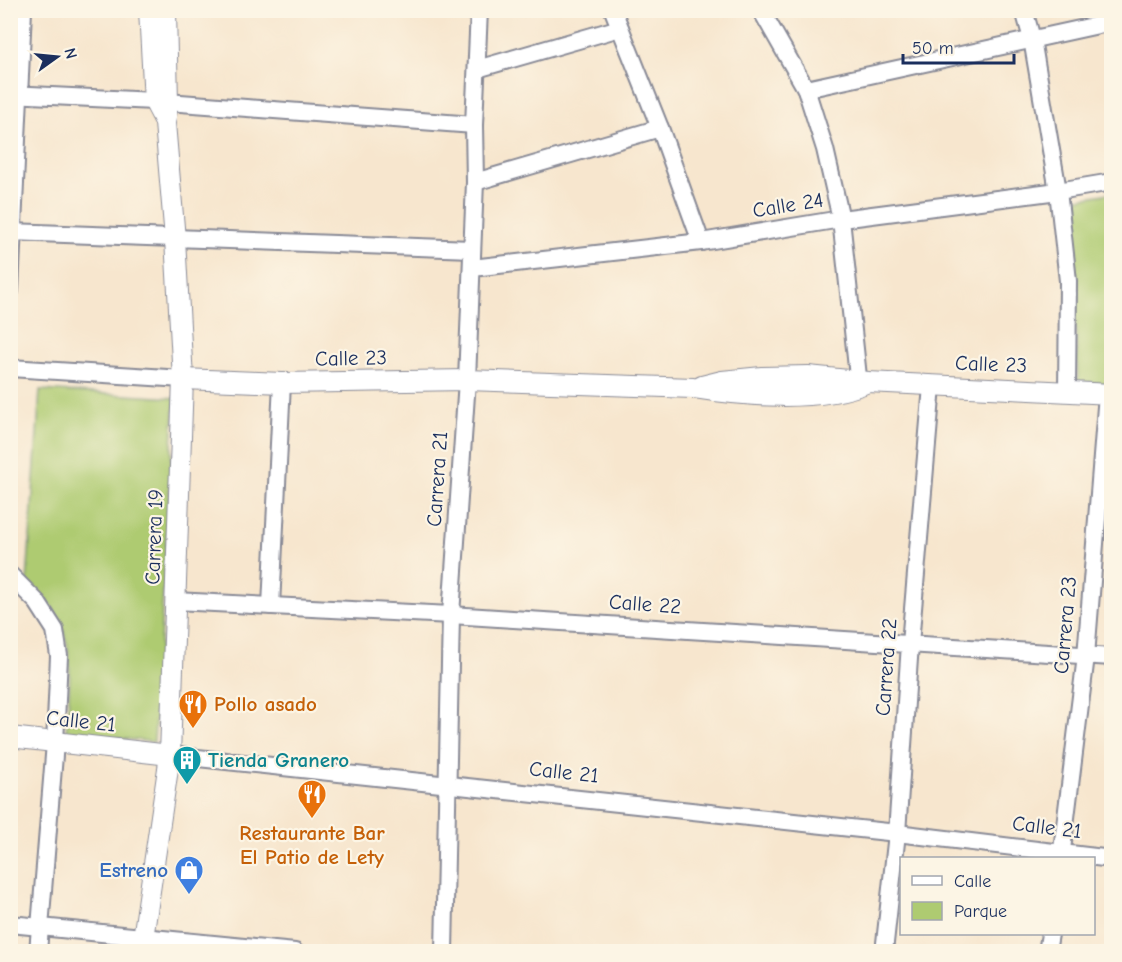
<svg xmlns="http://www.w3.org/2000/svg" width="1122" height="962" viewBox="0 0 1122 962" font-family="'Comic Neue',sans-serif">
<style>
.green{fill:#aecb71;stroke:#647d68;stroke-width:1.5}
.lines{fill:none;stroke-linecap:round;stroke-linejoin:round}
.minor-casing{stroke:#898a96;stroke-width:20}
.tertiary-casing{stroke:#898a96;stroke-width:22}
.minor{stroke:#fff;stroke-width:16}
.tertiary{stroke:#fff;stroke-width:20}
.labels{text-anchor:middle;stroke-width:4.5;stroke-linejoin:round;paint-order:stroke}
.street-label{font-size:21px;fill:#1b2f5e;stroke:#fcf5e5}
.food-label{font-size:21px;font-weight:bold;fill:#c56008;stroke:#fcf5e5;text-anchor:start}
.culture-label{font-size:21px;font-weight:bold;fill:#0d838f;stroke:#fcf5e5;text-anchor:start}
.shop-label{font-size:21px;font-weight:bold;fill:#366cbe;stroke:#fcf5e5;text-anchor:end}
</style>
<rect width="100%" height="100%" fill="#fcf5e5"/>
<filter id="ink" filterUnits="userSpaceOnUse"><feTurbulence type="fractalNoise" baseFrequency=".0167" numOctaves="2"/><feDisplacementMap in="SourceGraphic" scale="12" xChannelSelector="R" yChannelSelector="G"/><feConvolveMatrix kernelMatrix="1 2 1 2 8 2 1 2 1" color-interpolation-filters="sRGB"/></filter>
<filter id="wash" filterUnits="userSpaceOnUse"><feTurbulence type="fractalNoise" baseFrequency=".008" numOctaves="4" result="noise"/><feDisplacementMap in="SourceGraphic" scale="24" xChannelSelector="R" yChannelSelector="G"/><feGaussianBlur stdDeviation="1.35" result="paint"/><feColorMatrix in="noise" values="0 0 0 0 0 0 0 0 0 0 0 0 0 0 0 0 0 1.4 0 .05"/><feComposite in="paint" operator="in"/></filter>
<g filter="url(#wash)">
<rect width="100%" height="100%" fill="#f7e6ce"/>
<!-- green -->
<g class="green">
<polygon points="1111,193 1111,384 1078,382 1069,200"/>
<path d="M40,390L175,398L154,742L66,733C69,691 77,646 53,609C47,599 36,590 27,582Z"/>
</g>
</g>
<g filter="url(#ink)">
<g class="lines">
<!-- minor casing -->
<g class="minor-casing">
<g id="minor">
<polyline points="613,10 660,128 701,242"/>
<polyline points="761,10 806,89 825,149 841,219 859,386"/>
<polyline points="1024,10 1032,39 1058,191 1068,281 1067,392"/>
<polyline points="477,69 620,28"/>
<polyline points="806,89 1112,22"/>
<polyline points="10,94 154,101 474,125"/>
<polyline points="475,182 660,128"/>
<polyline points="10,232 472,249"/>
<polyline points="472,268 701,242 841,219 1058,191 1112,182"/>
<polyline points="10,291 23,10"/>
<polyline points="10,368 183,379"/>
<polyline points="10,575 37,602 55,630 59,656 55,743 38,952"/>
<polyline points="175,601 451,615 1112,657"/>
<polyline points="271,606 282,383"/>
<polyline points="170,755 897,833 1112,859"/>
<polyline points="1061,858 1086,656 1107,394"/>
<polyline points="10,924 295,952"/>
<polyline points="444,952 451,615 467,380 475,182 474,125 479,10"/>
<polyline points="884,952 897,833 910,644 932,386"/>
<polyline points="1047,952 1050,934"/>
</g>
</g>
<!-- tertiary casing -->
<g class="tertiary-casing">
<g id="tertiary">
<polyline points="149,10 154,101 164,120"/>
<path d="M183,379L282,383L467,380L693,388C743,396 821,403 868,382"/>
<polyline points="702,386 722,381 762,377 808,376 868,382 1112,394"/>
<polyline points="10,737 170,755"/>
<polyline points="141,952 170,755 183,379 175,239 165,123 168,103 166,10"/>
</g>
</g>
<!-- minor -->
<use href="#minor" class="minor"/>
<!-- tertiary -->
<use href="#tertiary" class="tertiary"/>
</g>
</g>
<!-- icons -->
<defs>
<g id="restaurant-pin" transform="scale(1.5)"><path d="M0 17L-7.5 6A9.5 9.5 0 1 1 7.5 6Z" fill="#e8710a" stroke="#fcf5e5"/><path d="M-5-6h1v4h1v-4h1v4h1v-4h1v5L-1.5 .5V6h-2V.5L-5-1ZM5-6V6H3V1.5H1.5Q1.5-4 5-6Z" fill="#fff"/></g>
<g id="building-pin" transform="scale(1.5)"><path d="M0 17L-7.5 6A9.5 9.5 0 1 1 7.5 6Z" fill="#0f9aa8" stroke="#fcf5e5"/><path d="M-4-6H4V6H1V3H-1V6H-4ZM-2.5-4.3h1.7v1.8h-1.7ZM.8-4.3h1.7v1.8H.8ZM-2.5-1h1.7V.8h-1.7ZM.8-1h1.7V.8H.8Z" fill="#fff"/></g>
<g id="shop-pin" transform="scale(1.5)"><path d="M0 17L-7.5 6A9.5 9.5 0 1 1 7.5 6Z" fill="#3f7fe0" stroke="#fcf5e5"/><path d="M-5-2.5h2.3a2.7 3.5 0 0 1 5.4 0H5L5.5 6h-11ZM-1.5-2.5h3a1.5 2.3 0 0 0-3 0Z" fill="#fff"/></g>
</defs>
<g fill-rule="evenodd">
<use href="#restaurant-pin" x="193" y="704"/>
<use href="#building-pin" x="187" y="760"/>
<use href="#restaurant-pin" x="312" y="794"/>
<use href="#shop-pin" x="189" y="870"/>
</g>
<g class="labels">
<!-- street labels -->
<g class="street-label">
<text transform="translate(788 205) rotate(-9)" y="7">Calle 24</text>
<text transform="translate(351 358) rotate(-1)" y="7">Calle 23</text>
<text transform="translate(991 364) rotate(2)" y="7">Calle 23</text>
<text transform="translate(437 479) rotate(-86)" y="7">Carrera 21</text>
<text transform="translate(154 537) rotate(-88)" y="7">Carrera 19</text>
<text transform="translate(645 604) rotate(4)" y="7">Calle 22</text>
<text transform="translate(1065 625) rotate(-85)" y="7">Carrera 23</text>
<text transform="translate(886 667) rotate(-86)" y="7">Carrera 22</text>
<text transform="translate(81 721) rotate(6)" y="7">Calle 21</text>
<text transform="translate(564 772) rotate(6)" y="7">Calle 21</text>
<text transform="translate(1047 827) rotate(7)" y="7">Calle 21</text>
</g>
<!-- food labels -->
<g class="food-label">
<text x="214" y="711">Pollo asado</text>
<text x="312" y="840" text-anchor="middle">Restaurante Bar<tspan x="312" dy="24">El Patio de Lety</tspan></text>
</g>
<!-- culture labels -->
<g class="culture-label">
<text x="208" y="767">Tienda Granero</text>
</g>
<!-- shop labels -->
<g class="shop-label">
<text x="168" y="877">Estreno</text>
</g>
</g>
<!-- margin -->
<rect width="1122" height="962" fill="none" stroke="#fcf5e5" stroke-width="36"/>
<!-- legend -->
<rect x="900" y="857" width="195" height="78" fill="#fcf5e5" stroke="#a2a6af" stroke-width="1.5"/>
<rect x="912" y="876" width="30" height="9" fill="#ffffff" stroke="#a2a6af" stroke-width="1.5"/>
<text x="954" y="887" font-size="18" fill="#1b2f5e">Calle</text>
<rect x="912" y="902" width="30" height="18" fill="#aecb71" stroke="#a2a6af" stroke-width="1.5"/>
<text x="954" y="917" font-size="18" fill="#1b2f5e">Parque</text>
<!-- north arrow -->
<g transform="translate(57 57) rotate(75)" stroke="#fcf5e5" stroke-width="4.5" paint-order="stroke">
<path d="M0-4.5L10 22L0 15L-10 22Z" fill="#1b2f5e"/>
<text y="-9" font-size="16" font-weight="bold" text-anchor="middle" fill="#1b2f5e">N</text>
</g>
<!-- scale -->
<path d="M903 54v9h111v-9" fill="none" stroke="#1b2f5e" stroke-width="3"/>
<text x="912" y="54" font-size="18" fill="#1b2f5e" stroke="#fcf5e5" stroke-width="4.5" paint-order="stroke">50 m</text>
</svg>
